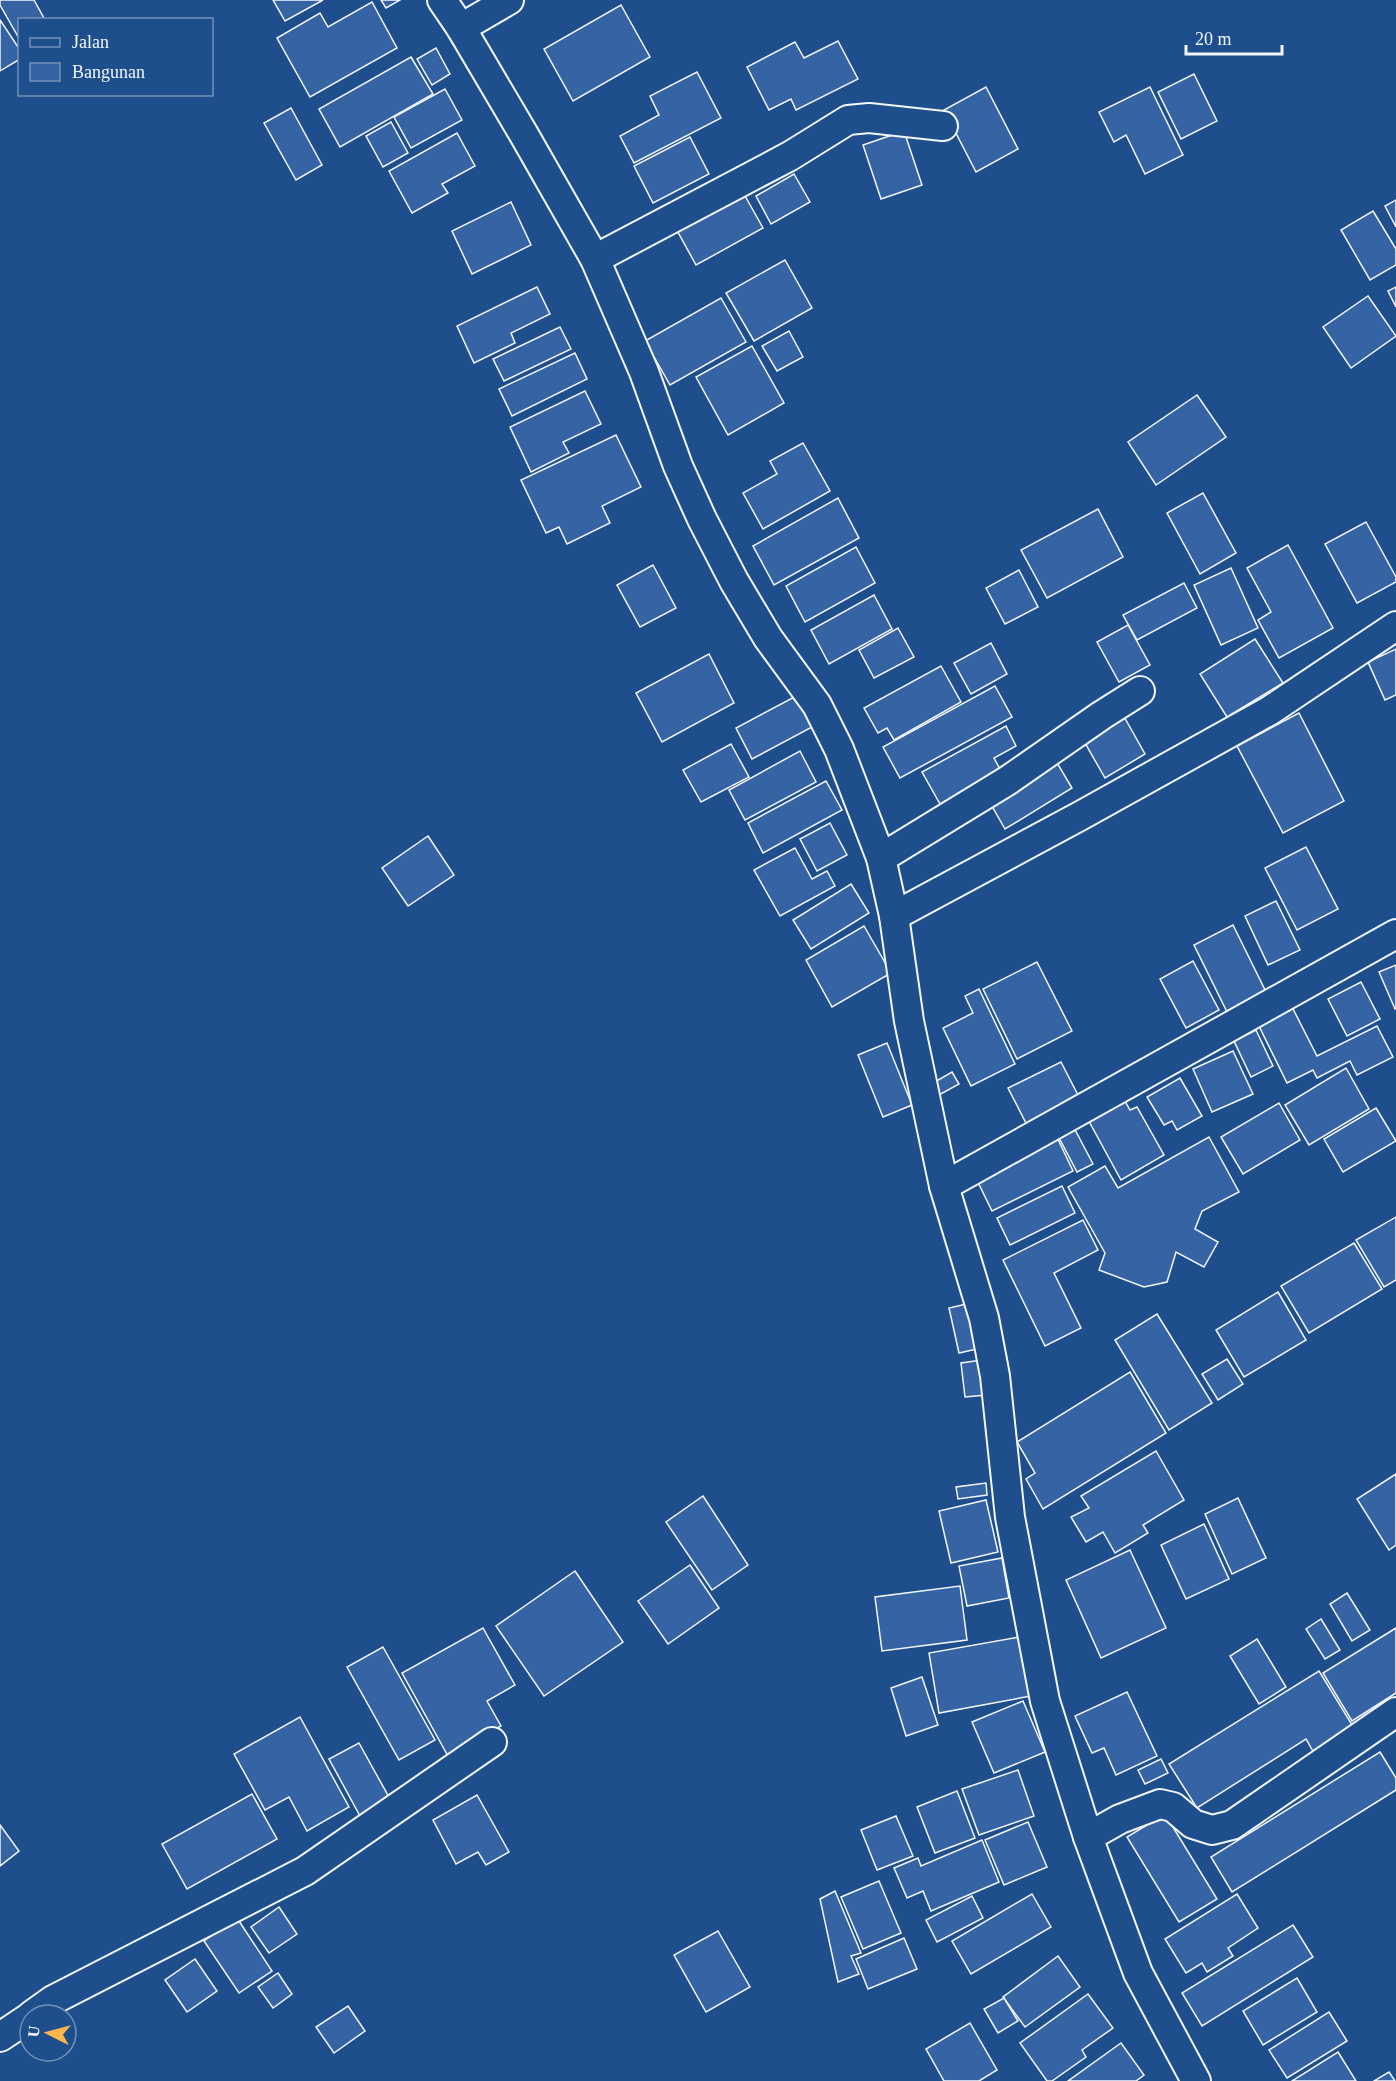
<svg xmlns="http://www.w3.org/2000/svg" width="1396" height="2081" viewBox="0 0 1396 2081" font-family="'Times New Roman',serif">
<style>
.building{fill:#3563a3;stroke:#f2f6ff;stroke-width:1.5}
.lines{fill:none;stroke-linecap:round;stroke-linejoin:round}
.street-casing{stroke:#f2f6ff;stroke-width:32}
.street{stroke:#1f4e8c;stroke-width:28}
</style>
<rect width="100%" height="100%" fill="#1f4e8c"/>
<!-- building -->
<g class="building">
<polygon points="0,0 34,0 45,20 20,20 20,40 0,5"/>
<polygon points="273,0 323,0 285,21"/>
<polygon points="381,0 400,0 386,8"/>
<polygon points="372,2 397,48 310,97 277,38 320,13 328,27"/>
<polygon points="621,5 650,57 573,101 544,49"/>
<polygon points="0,20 20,50 20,59 0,71"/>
<polygon points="838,41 858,79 796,110 791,99 769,110 747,67 795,42 804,58"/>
<polygon points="436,48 450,74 432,85 417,59"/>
<polygon points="411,57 433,94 340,147 319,109"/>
<polygon points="697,72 721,118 634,163 620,136 659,115 650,96"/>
<polygon points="1194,74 1217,121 1181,139 1158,92"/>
<polygon points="986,87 1018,149 976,172 944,110"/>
<polygon points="1150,87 1183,155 1145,174 1126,135 1114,142 1099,112"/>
<polygon points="445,89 462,120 411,148 394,117"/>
<polygon points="291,108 322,165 296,180 264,123"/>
<polygon points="391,122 408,153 383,167 366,136"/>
<polygon points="904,131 922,185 881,199 863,145"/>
<polygon points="457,133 475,166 442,184 448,193 412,213 389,171"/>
<polygon points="690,137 709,174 653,203 634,166"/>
<polygon points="794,174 810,202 771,224 756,196"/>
<polygon points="740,187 763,228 696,265 674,225"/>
<polygon points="1396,200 1396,227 1385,206"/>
<polygon points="511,202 531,245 472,274 452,231"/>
<polygon points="1373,211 1396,249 1396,265 1370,280 1341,230"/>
<polygon points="785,260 812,308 754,341 726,293"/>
<polygon points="537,287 550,314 511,333 515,343 474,363 457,326"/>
<polygon points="1396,287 1396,307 1388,291"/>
<polygon points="1368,296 1396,336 1351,368 1323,327"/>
<polygon points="721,298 746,342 670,385 645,341"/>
<polygon points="560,327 571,349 504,381 493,359"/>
<polygon points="789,331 803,357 777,371 762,346"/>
<polygon points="752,346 784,403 728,435 696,377"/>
<polygon points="575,353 587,379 512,416 499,389"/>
<polygon points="585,391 601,424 563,442 569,453 531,472 510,427"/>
<polygon points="1197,395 1226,437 1156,485 1128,442"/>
<polygon points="616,435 641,487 602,506 610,523 567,544 559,527 546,533 521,480"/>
<polygon points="803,443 830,491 763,529 743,493 777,474 770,461"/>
<polygon points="1203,493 1236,553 1200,574 1167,513"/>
<polygon points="838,498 859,538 774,585 753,546"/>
<polygon points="1098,509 1123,557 1047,598 1021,550"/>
<polygon points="1366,522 1396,577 1396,582 1357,603 1325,544"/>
<polygon points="1288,545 1333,628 1279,658 1258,620 1271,612 1247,568"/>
<polygon points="856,547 875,583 805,622 786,586"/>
<polygon points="653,565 676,608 640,627 617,585"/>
<polygon points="1231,568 1258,628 1221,645 1194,585"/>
<polygon points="1019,570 1038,607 1005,624 986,588"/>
<polygon points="1184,583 1197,608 1137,640 1123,615"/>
<polygon points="874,595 892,629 829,664 811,630"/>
<polygon points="1128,625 1150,665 1119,682 1097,642"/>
<polygon points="898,628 914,657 874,678 859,650"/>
<polygon points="1255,639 1283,683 1227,717 1200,674"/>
<polygon points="991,643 1007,674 971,694 954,663"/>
<polygon points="1396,649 1396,695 1385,700 1368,662"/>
<polygon points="709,654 734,703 662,742 636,693"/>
<polygon points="941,666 961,702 894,740 887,728 878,733 864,708"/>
<polygon points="995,686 1012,717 900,778 883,747"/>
<polygon points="798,695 814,726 752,759 736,728"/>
<polygon points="1122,713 1145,754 1105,778 1081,736"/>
<polygon points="1299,713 1344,801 1283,833 1237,746"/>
<polygon points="1006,726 1016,746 994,758 1001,771 940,804 922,772"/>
<polygon points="731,744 749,777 701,802 683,770"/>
<polygon points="800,751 816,782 745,820 729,790"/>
<polygon points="1056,761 1072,788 1005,829 989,801"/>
<polygon points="826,781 842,810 763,853 748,823"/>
<polygon points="830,823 847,855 817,871 800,839"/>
<polygon points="428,836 454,875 408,906 382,868"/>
<polygon points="1306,847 1338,909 1297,930 1265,868"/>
<polygon points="795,848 812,879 827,871 835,886 780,916 754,870"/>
<polygon points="851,884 869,913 811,949 793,920"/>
<polygon points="1276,901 1300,950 1268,965 1245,916"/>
<polygon points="1233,925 1268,996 1229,1016 1194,945"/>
<polygon points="864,926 891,973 832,1007 806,960"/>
<polygon points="1193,961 1219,1010 1186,1028 1160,979"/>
<polygon points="1037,962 1072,1031 1017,1059 983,989"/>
<polygon points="1396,965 1396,1008 1395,1009 1379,972"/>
<polygon points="1361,982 1380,1019 1347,1036 1328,999"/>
<polygon points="979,989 1015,1064 971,1086 943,1028 973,1013 965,996"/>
<polygon points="1289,1001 1317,1056 1377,1026 1393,1057 1357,1075 1350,1061 1317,1078 1313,1070 1287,1083 1255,1018"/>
<polygon points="1256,1030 1273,1066 1251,1077 1234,1041"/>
<polygon points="887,1043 912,1105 883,1117 858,1055"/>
<polygon points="1233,1051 1253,1094 1212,1112 1193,1069"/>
<polygon points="1061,1062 1080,1099 1027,1125 1008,1088"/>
<polygon points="1346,1068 1369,1109 1309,1145 1285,1105"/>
<polygon points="952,1072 959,1084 939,1095 933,1083"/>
<polygon points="1180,1078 1202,1116 1177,1130 1172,1121 1164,1125 1147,1097"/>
<polygon points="1121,1094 1130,1110 1137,1107 1164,1155 1121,1180 1085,1114"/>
<polygon points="1279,1103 1300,1140 1243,1174 1221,1137"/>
<polygon points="1376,1108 1396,1141 1343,1172 1324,1139"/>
<polygon points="1072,1124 1093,1164 1077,1172 1056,1132"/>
<polygon points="1055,1133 1073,1171 992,1211 974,1174"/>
<polygon points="1209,1137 1239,1192 1202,1211 1195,1229 1218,1242 1204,1267 1176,1252 1167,1282 1144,1287 1099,1270 1105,1253 1068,1187 1105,1166 1118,1188"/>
<polygon points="1062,1186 1075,1213 1010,1245 997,1218"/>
<polygon points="1396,1217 1396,1280 1384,1287 1356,1240"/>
<polygon points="1083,1220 1098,1250 1054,1273 1081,1328 1045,1346 1003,1260"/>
<polygon points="1354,1243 1382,1289 1309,1333 1281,1286"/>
<polygon points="1278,1292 1306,1340 1244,1377 1216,1330"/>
<polygon points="971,1303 981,1348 959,1353 949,1308"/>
<polygon points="1157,1314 1212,1403 1169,1430 1115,1340"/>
<polygon points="1227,1359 1243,1384 1218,1400 1202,1374"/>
<polygon points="982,1360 986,1395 965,1397 961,1363"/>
<polygon points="1130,1372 1166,1433 1043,1509 1026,1479 1035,1473 1017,1442"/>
<polygon points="1156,1451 1184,1500 1143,1525 1148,1533 1115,1553 1103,1532 1086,1542 1071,1517 1089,1508 1081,1496"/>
<polygon points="1396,1474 1396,1545 1389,1550 1357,1499"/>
<polygon points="986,1483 987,1495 958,1499 956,1487"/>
<polygon points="703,1496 748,1565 712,1590 666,1522"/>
<polygon points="1238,1498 1266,1558 1232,1574 1205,1514"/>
<polygon points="986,1500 998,1552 951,1563 939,1511"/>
<polygon points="1204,1524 1229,1579 1186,1599 1161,1545"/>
<polygon points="1130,1550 1166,1628 1101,1658 1066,1580"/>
<polygon points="1002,1558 1009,1598 967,1606 959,1566"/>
<polygon points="690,1565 719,1608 668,1644 638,1601"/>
<polygon points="575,1571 623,1642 544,1696 496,1626"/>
<polygon points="960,1586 967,1640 882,1651 875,1597"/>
<polygon points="1347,1593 1370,1630 1352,1641 1330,1604"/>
<polygon points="1321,1619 1340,1650 1325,1659 1306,1629"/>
<polygon points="483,1628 515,1685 487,1701 501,1726 448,1756 402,1673"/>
<polygon points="1396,1628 1396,1693 1352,1721 1323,1673"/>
<polygon points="1020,1637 1031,1696 939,1713 929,1653"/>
<polygon points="1257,1639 1286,1687 1259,1704 1230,1656"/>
<polygon points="383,1647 435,1740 399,1760 347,1667"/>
<polygon points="1319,1671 1354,1728 1314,1753 1306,1739 1197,1808 1169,1764"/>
<polygon points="922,1677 938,1725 906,1736 891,1688"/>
<polygon points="1127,1692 1157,1756 1116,1775 1104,1748 1092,1753 1075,1716"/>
<polygon points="1023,1701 1045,1752 994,1773 972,1722"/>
<polygon points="300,1717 349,1807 307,1831 289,1797 265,1810 234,1754"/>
<polygon points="359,1743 390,1799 360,1816 329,1759"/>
<polygon points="1380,1752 1396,1778 1396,1790 1232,1892 1211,1857"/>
<polygon points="1161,1759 1168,1773 1145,1784 1138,1770"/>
<polygon points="1018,1770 1034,1816 979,1835 962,1789"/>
<polygon points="957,1791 975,1838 935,1853 917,1807"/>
<polygon points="252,1794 277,1839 187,1889 162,1844"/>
<polygon points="477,1795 509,1852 486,1865 478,1852 456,1864 433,1820"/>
<polygon points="1165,1814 1217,1899 1179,1922 1127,1837"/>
<polygon points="896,1816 913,1856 877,1870 861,1830"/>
<polygon points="1028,1822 1047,1867 1004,1885 985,1840"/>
<polygon points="0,1825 19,1851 0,1866"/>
<polygon points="982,1840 999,1882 931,1911 923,1891 907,1898 894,1868 918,1858 921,1866"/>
<polygon points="879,1881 901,1933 863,1949 841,1897"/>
<polygon points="835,1891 861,1953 851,1956 859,1974 838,1982 820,1899"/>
<polygon points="1032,1894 1051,1927 971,1974 952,1941"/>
<polygon points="1237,1894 1258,1928 1228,1948 1233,1956 1207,1972 1202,1963 1186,1973 1165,1939"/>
<polygon points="972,1896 983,1918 937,1942 926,1920"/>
<polygon points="279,1907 297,1934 269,1953 251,1927"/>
<polygon points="237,1918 272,1971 239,1993 204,1941"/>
<polygon points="1293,1925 1313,1957 1202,2026 1182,1993"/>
<polygon points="718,1931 750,1987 706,2012 674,1955"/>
<polygon points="904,1938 917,1969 868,1989 856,1959"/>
<polygon points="1058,1956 1080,1987 1025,2027 1003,1997"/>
<polygon points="195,1959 217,1991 187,2012 165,1980"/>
<polygon points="278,1973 292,1994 273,2008 258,1987"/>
<polygon points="1297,1978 1317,2012 1263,2045 1243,2011"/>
<polygon points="1088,1994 1113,2028 1082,2050 1086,2057 1052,2081 1047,2081 1020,2043"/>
<polygon points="1004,1998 1018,2021 998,2033 984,2009"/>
<polygon points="348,2006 365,2031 334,2053 316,2027"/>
<polygon points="1329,2012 1347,2041 1287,2078 1269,2050"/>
<polygon points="970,2023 997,2070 979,2081 944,2081 926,2049"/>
<polygon points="1121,2043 1144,2075 1136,2081 1068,2081"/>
<polygon points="1338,2052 1356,2081 1292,2081"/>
<polygon points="1389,2072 1395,2081 1374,2081"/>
</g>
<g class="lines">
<!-- street casing -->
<g class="street-casing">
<g id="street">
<polyline points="442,0 461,28 523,133 595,259 644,372 678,466 702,519 734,581 768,638 817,705 839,749 881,858 894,916 909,1021 944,1186 984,1318 995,1376 1010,1517 1045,1701 1088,1837 1138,1973 1196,2081"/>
<polyline points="461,28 509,0"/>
<polyline points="595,259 790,156 848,120 869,118 943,126"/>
<polyline points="881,858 1007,781 1102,715 1140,691"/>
<polyline points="894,916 1080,816 1269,711 1396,626"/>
<polyline points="944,1186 1396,934"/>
<polyline points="1088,1837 1120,1819 1160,1804 1173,1807 1193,1824 1212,1830 1232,1825 1396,1712"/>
<polyline points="32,2015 53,2000 305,1871 492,1742"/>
<polyline points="0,2037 30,2017"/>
</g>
</g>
<!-- street -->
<use href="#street" class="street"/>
</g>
<!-- legend -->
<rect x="18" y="18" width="195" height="78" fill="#1f4e8c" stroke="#7391ba" stroke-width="1.5"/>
<rect x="30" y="38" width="30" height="9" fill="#1f4e8c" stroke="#7391ba" stroke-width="1.5"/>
<text x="72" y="48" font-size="18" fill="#f2f6ff">Jalan</text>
<rect x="30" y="63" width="30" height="18" fill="#3563a3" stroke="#7391ba" stroke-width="1.5"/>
<text x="72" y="78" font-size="18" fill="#f2f6ff">Bangunan</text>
<!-- north arrow -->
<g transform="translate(48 2033) rotate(276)"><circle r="28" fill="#1f4e8c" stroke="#7391ba" stroke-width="1.5"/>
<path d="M0-4.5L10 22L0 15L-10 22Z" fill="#ffb74d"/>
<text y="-9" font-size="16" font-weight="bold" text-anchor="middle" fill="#f2f6ff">U</text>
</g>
<!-- scale -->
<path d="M1186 45v9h96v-9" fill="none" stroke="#f2f6ff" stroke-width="3"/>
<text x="1195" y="45" font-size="18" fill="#f2f6ff" stroke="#1f4e8c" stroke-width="4.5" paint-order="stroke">20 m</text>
</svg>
